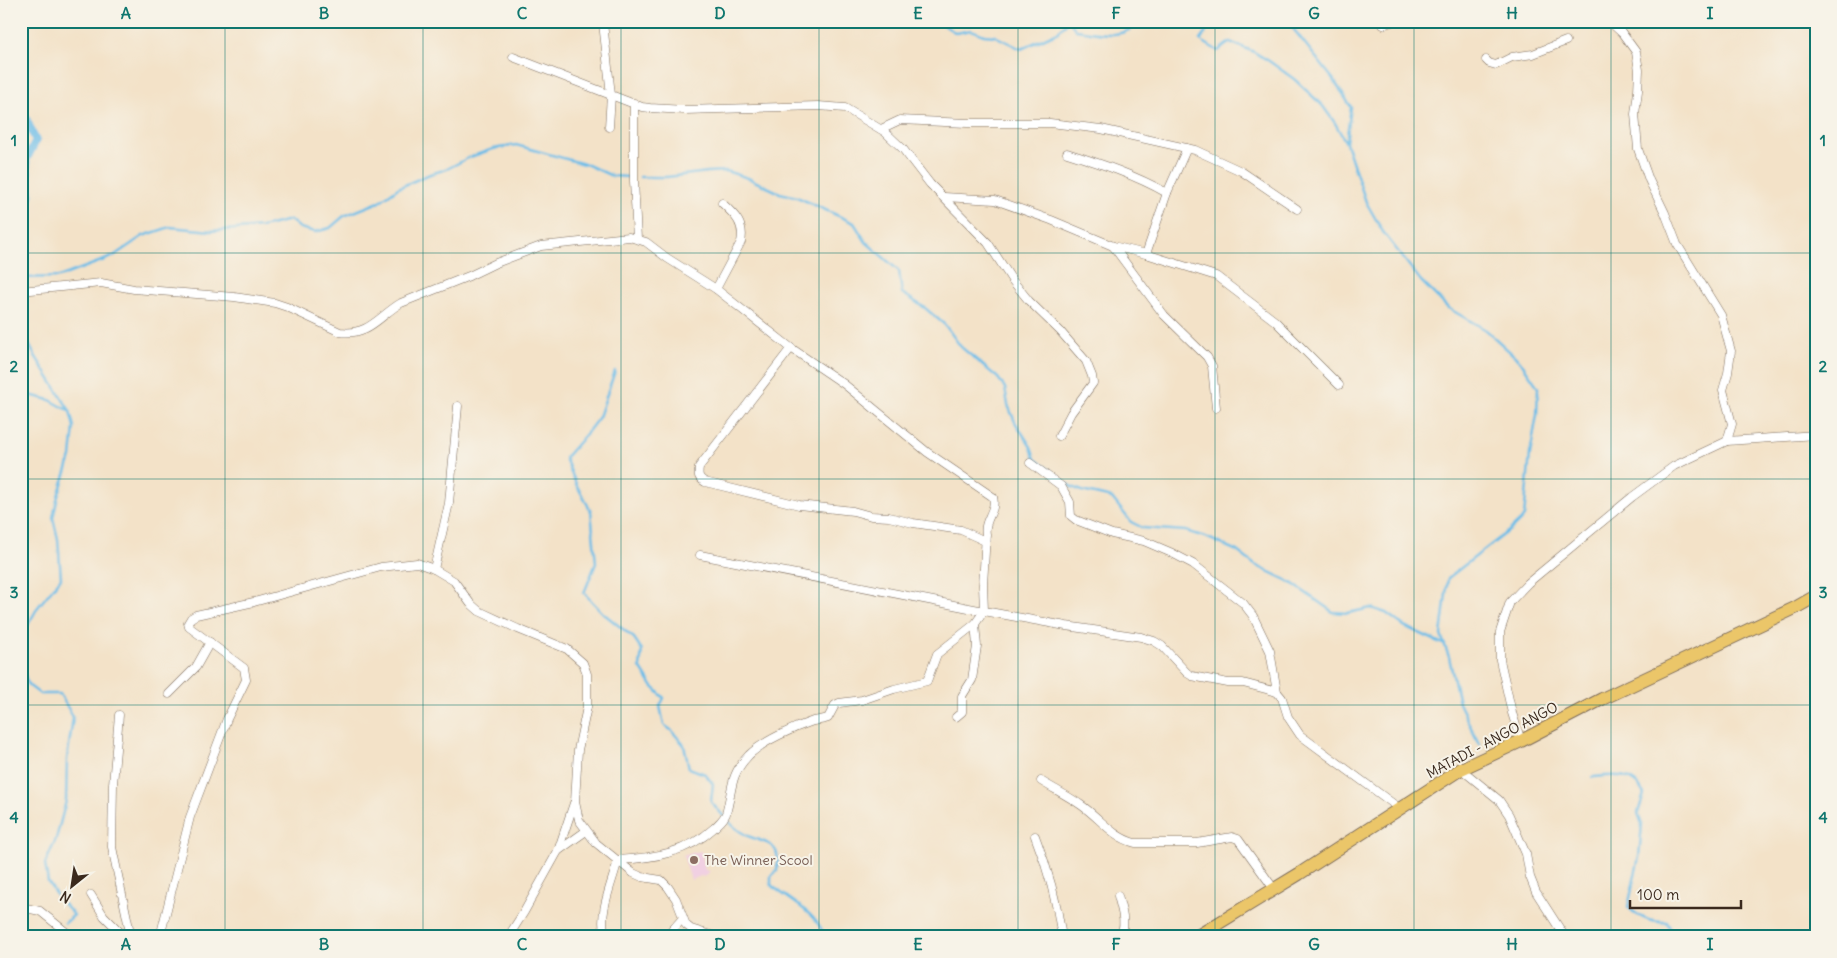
<svg xmlns="http://www.w3.org/2000/svg" width="1837" height="958" viewBox="0 0 1837 958" font-family="Delius,sans-serif">
<style>
.built{fill:#f1d0e2}
.lines{fill:none;stroke-linecap:round;stroke-linejoin:round}
.stream{stroke:#6dbde8;stroke-width:2.5}
.canal{stroke:#6dbde8;stroke-width:8}
.minor-casing{stroke:#7b6a5a;stroke-width:9}
.trunk-casing{stroke:#7b6a5a;stroke-width:14}
.minor{stroke:#fff;stroke-width:8}
.trunk{stroke:#ebc669;stroke-width:12}
.grid{fill:none;stroke:#0f766e;stroke-width:1;stroke-opacity:0.55}
.education-dot{fill:#8d6e63;stroke:#f7f3e8;stroke-width:2}
.labels{text-anchor:middle;stroke-width:4;stroke-linejoin:round;paint-order:stroke}
.street-label{font-size:14px;fill:#3b2a1e;stroke:#f7f3e8}
.education-label{font-size:14px;fill:#785e54;stroke:#f7f3e8;text-anchor:start}
.neatline{fill:none;stroke:#0f766e;stroke-width:2}
.grid-label{font-size:16px;text-anchor:middle;font-weight:bold;fill:#0f766e}
</style>
<rect width="100%" height="100%" fill="#f7f3e8"/>
<filter id="ink" filterUnits="userSpaceOnUse"><feTurbulence type="fractalNoise" baseFrequency=".02" numOctaves="2"/><feDisplacementMap in="SourceGraphic" scale="10" xChannelSelector="R" yChannelSelector="G"/><feConvolveMatrix kernelMatrix="1 2 1 2 8 2 1 2 1" color-interpolation-filters="sRGB"/></filter>
<filter id="wash" filterUnits="userSpaceOnUse"><feTurbulence type="fractalNoise" baseFrequency=".0096" numOctaves="4" result="noise"/><feDisplacementMap in="SourceGraphic" scale="20" xChannelSelector="R" yChannelSelector="G"/><feGaussianBlur stdDeviation="1.12" result="paint"/><feColorMatrix in="noise" values="0 0 0 0 0 0 0 0 0 0 0 0 0 0 0 0 0 1.4 0 .05"/><feComposite in="paint" operator="in"/></filter>
<g filter="url(#wash)">
<rect width="100%" height="100%" fill="#f3e2c8"/>
<!-- built -->
<polygon class="built" points="701,851 705,870 710,871 705,877 701,876 691,880 683,855"/>
<g class="lines">
<!-- stream -->
<g class="stream">
<polyline points="937,21 956,33 971,30 984,35 995,36 1021,49 1058,32 1068,21"/>
<path d="M1069,21L1076,30C1099,33 1124,41 1140,21"/>
<polyline points="1204,21 1206,22 1208,29 1200,40 1218,51 1230,42 1254,52 1269,61 1294,79 1322,105 1335,123 1346,143 1366,202 1383,232 1421,281 1448,308 1486,330 1520,361 1538,387 1537,415 1530,454 1524,517 1510,530 1448,578 1441,635 1449,657 1459,703 1479,744"/>
<polyline points="1290,21 1291,26 1333,79 1351,107 1346,142"/>
<polyline points="1807,21 1816,27"/>
<polyline points="640,177 667,177 708,172 726,171 748,178 780,193 797,197 854,223 866,242 899,271 902,293 925,308 945,325 961,347 998,378 1005,388 1008,405 1015,422 1031,447 1035,459 1070,486 1082,491 1112,498 1131,522 1143,528 1186,531 1208,538 1237,551 1255,565 1290,582 1333,612 1348,613 1371,608 1386,613 1404,626 1445,645"/>
<polyline points="21,278 59,277 112,257 143,236 170,227 211,231 238,229 262,227 290,220 300,228 315,232 330,228 344,216 379,202 398,188 430,174 447,169 470,157 493,149 516,145 588,165 612,176 628,177"/>
<polyline points="21,329 34,354 70,411"/>
<path d="M615,371L599,417L586,434L565,458L576,484L591,511L596,563L584,593L603,613L634,638L642,650L640,667L652,686L664,698L660,706L664,725L671,730L684,745L689,768L705,774L713,784L711,802C722,814 733,829 748,836C757,840 771,842 776,851C779,857 777,865 777,871L771,876V885C790,901 816,912 825,937"/>
<polyline points="21,393 50,400 70,411 74,427 71,457 58,496 53,518 58,539 61,578 38,607 25,630 21,664 28,685 40,694 60,694 73,717 67,759 66,801 56,839 45,864 48,882 58,898 74,915 65,923"/>
<path d="M1593,777C1616,775 1633,772 1644,794L1638,813L1642,824L1639,857L1628,907C1639,918 1652,923 1667,922L1675,937"/>
<polyline points="51,937 56,932"/>
</g>
<!-- canal -->
<polyline class="canal" points="21,107 36,141 26,160 30,196 21,222"/>
</g>
</g>
<g filter="url(#ink)">
<g class="lines">
<!-- minor casing -->
<g class="minor-casing">
<g id="minor">
<polyline points="603,23 611,95 642,107 650,108 685,110 818,106 845,108 885,132 903,149 930,184 988,243 1012,280 1029,301 1060,331 1086,361 1092,376 1093,383 1071,413 1059,436"/>
<polyline points="1383,25 1394,21"/>
<polyline points="513,57 611,95 609,127"/>
<polyline points="1486,60 1489,63 1496,65 1512,57 1533,54 1566,41"/>
<polyline points="634,103 634,181 637,239"/>
<polyline points="881,129 900,120 967,123 1050,123 1101,129 1195,150 1241,171 1297,209"/>
<polyline points="1167,193 1187,148"/>
<path d="M944,197L995,200L1051,220L1113,246L1146,254L1167,193C1135,175 1102,164 1067,153"/>
<polyline points="1113,246 1164,315 1207,357 1212,366 1216,408"/>
<polyline points="1146,254 1216,276 1275,321 1339,385"/>
<path d="M716,289L741,242C745,224 735,215 722,203"/>
<path d="M21,291L101,283L134,289L234,297L275,303L287,307L340,332C369,336 379,316 401,303L469,276L496,263L541,246L629,237L646,242L667,258L716,289L791,348L844,384L927,452L993,497C997,511 983,520 986,534L983,585L984,611L1066,626L1141,637L1154,641L1162,646L1187,673L1192,676L1228,683H1243L1277,692L1282,698L1288,717L1300,735L1399,808"/>
<path d="M791,348L699,467C698,475 698,478 705,482L799,505L853,511L871,516L889,517L913,523L961,530L985,541"/>
<polyline points="1727,441 1816,435"/>
<polyline points="1030,463 1061,486 1070,502 1071,516 1076,520 1112,534 1144,541 1172,553 1193,564 1243,603 1253,616 1270,651 1277,692"/>
<polyline points="434,569 449,503 458,406"/>
<polyline points="169,694 196,667 210,642"/>
<polyline points="119,715 113,784 112,847 131,937"/>
<polyline points="956,717 962,712 962,696 972,680 977,646 975,624"/>
<polyline points="1521,741 1512,713 1500,660 1500,632 1510,602 1528,583 1632,497 1674,466 1727,441 1732,424 1723,390 1728,373 1731,351 1721,315 1677,244 1665,213 1649,180 1638,149 1635,114 1638,91 1639,70 1636,52 1622,33 1609,21"/>
<polyline points="1461,769 1499,800 1509,815 1526,854 1530,877 1536,892 1565,937"/>
<path d="M1041,781C1054,789 1068,796 1081,805C1100,818 1112,837 1135,843H1197L1232,837L1238,839L1274,889"/>
<path d="M1035,836C1048,869 1057,902 1062,937"/>
<polyline points="558,851 586,831"/>
<polyline points="91,895 104,916 125,937"/>
<path d="M1118,896C1121,908 1128,926 1119,937"/>
<polyline points="21,907 40,911 66,932 69,937"/>
<polyline points="160,937 190,817 227,719 246,680 244,668 189,627 188,623 191,618 196,615 254,602 381,567 417,563 434,569 454,581 470,603 479,611 518,629 567,649 583,663 587,674 587,707 578,750 575,802 579,820 596,843 633,873 642,877 661,880 668,887 676,899 686,925 691,929 717,937"/>
<polyline points="508,937 524,912 558,851 574,803"/>
<path d="M605,937C598,912 612,884 618,860C654,858 687,853 714,828C719,823 726,818 727,810C733,786 730,775 749,755C763,741 795,727 813,721C818,720 823,720 828,718L835,705L839,703L862,700L894,689L927,681L937,654L975,624L984,611L700,555"/>
<polyline points="666,937 683,918"/>
</g>
</g>
<!-- trunk casing -->
<g class="trunk-casing">
<polyline id="trunk" points="1196,937 1299,874 1461,769 1521,741 1602,699 1795,608 1816,596"/>
</g>
<!-- minor -->
<use href="#minor" class="minor"/>
<!-- trunk -->
<use href="#trunk" class="trunk"/>
</g>
</g>
<!-- grid -->
<path class="grid" d="M225,21V937M423,21V937M621,21V937M819,21V937M1018,21V937M1215,21V937M1414,21V937M1611,21V937M21,253H1816M21,479H1816M21,705H1816"/>
<!-- markers -->
<circle class="education-dot" cx="694" cy="860" r="5"/>
<g class="labels">
<!-- street labels -->
<g class="street-label">
<text transform="translate(1492 740) rotate(-28)" y="5">MATADI - ANGO ANGO</text>
</g>
<!-- education labels -->
<g class="education-label">
<text x="704" y="865">The Winner Scool</text>
</g>
</g>
<!-- margin -->
<rect width="1837" height="958" fill="none" stroke="#f7f3e8" stroke-width="55"/>
<!-- north arrow -->
<g transform="translate(72 886) rotate(210)" stroke="#f7f3e8" stroke-width="4" paint-order="stroke">
<path d="M0-4L9 19L0 12L-9 19Z" fill="#3b2a1e"/>
<text y="-8" font-size="14" font-weight="bold" text-anchor="middle" fill="#3b2a1e">N</text>
</g>
<!-- scale -->
<path d="M1630 900v8h111v-8" fill="none" stroke="#3b2a1e" stroke-width="2.5"/>
<text x="1637" y="900" font-size="15" fill="#3b2a1e" stroke="#f7f3e8" stroke-width="4" paint-order="stroke">100 m</text>
<rect x="28" y="28" width="1782" height="902" class="neatline"/>
<g class="grid-label">
<text x="126" y="19">A</text>
<text x="324" y="19">B</text>
<text x="522" y="19">C</text>
<text x="720" y="19">D</text>
<text x="918" y="19">E</text>
<text x="1116" y="19">F</text>
<text x="1314" y="19">G</text>
<text x="1512" y="19">H</text>
<text x="1710" y="19">I</text>
<text x="14" y="146">1</text>
<text x="1823" y="146">1</text>
<text x="14" y="372">2</text>
<text x="1823" y="372">2</text>
<text x="14" y="598">3</text>
<text x="1823" y="598">3</text>
<text x="14" y="823">4</text>
<text x="1823" y="823">4</text>
<text x="126" y="950">A</text>
<text x="324" y="950">B</text>
<text x="522" y="950">C</text>
<text x="720" y="950">D</text>
<text x="918" y="950">E</text>
<text x="1116" y="950">F</text>
<text x="1314" y="950">G</text>
<text x="1512" y="950">H</text>
<text x="1710" y="950">I</text>
</g>
</svg>
